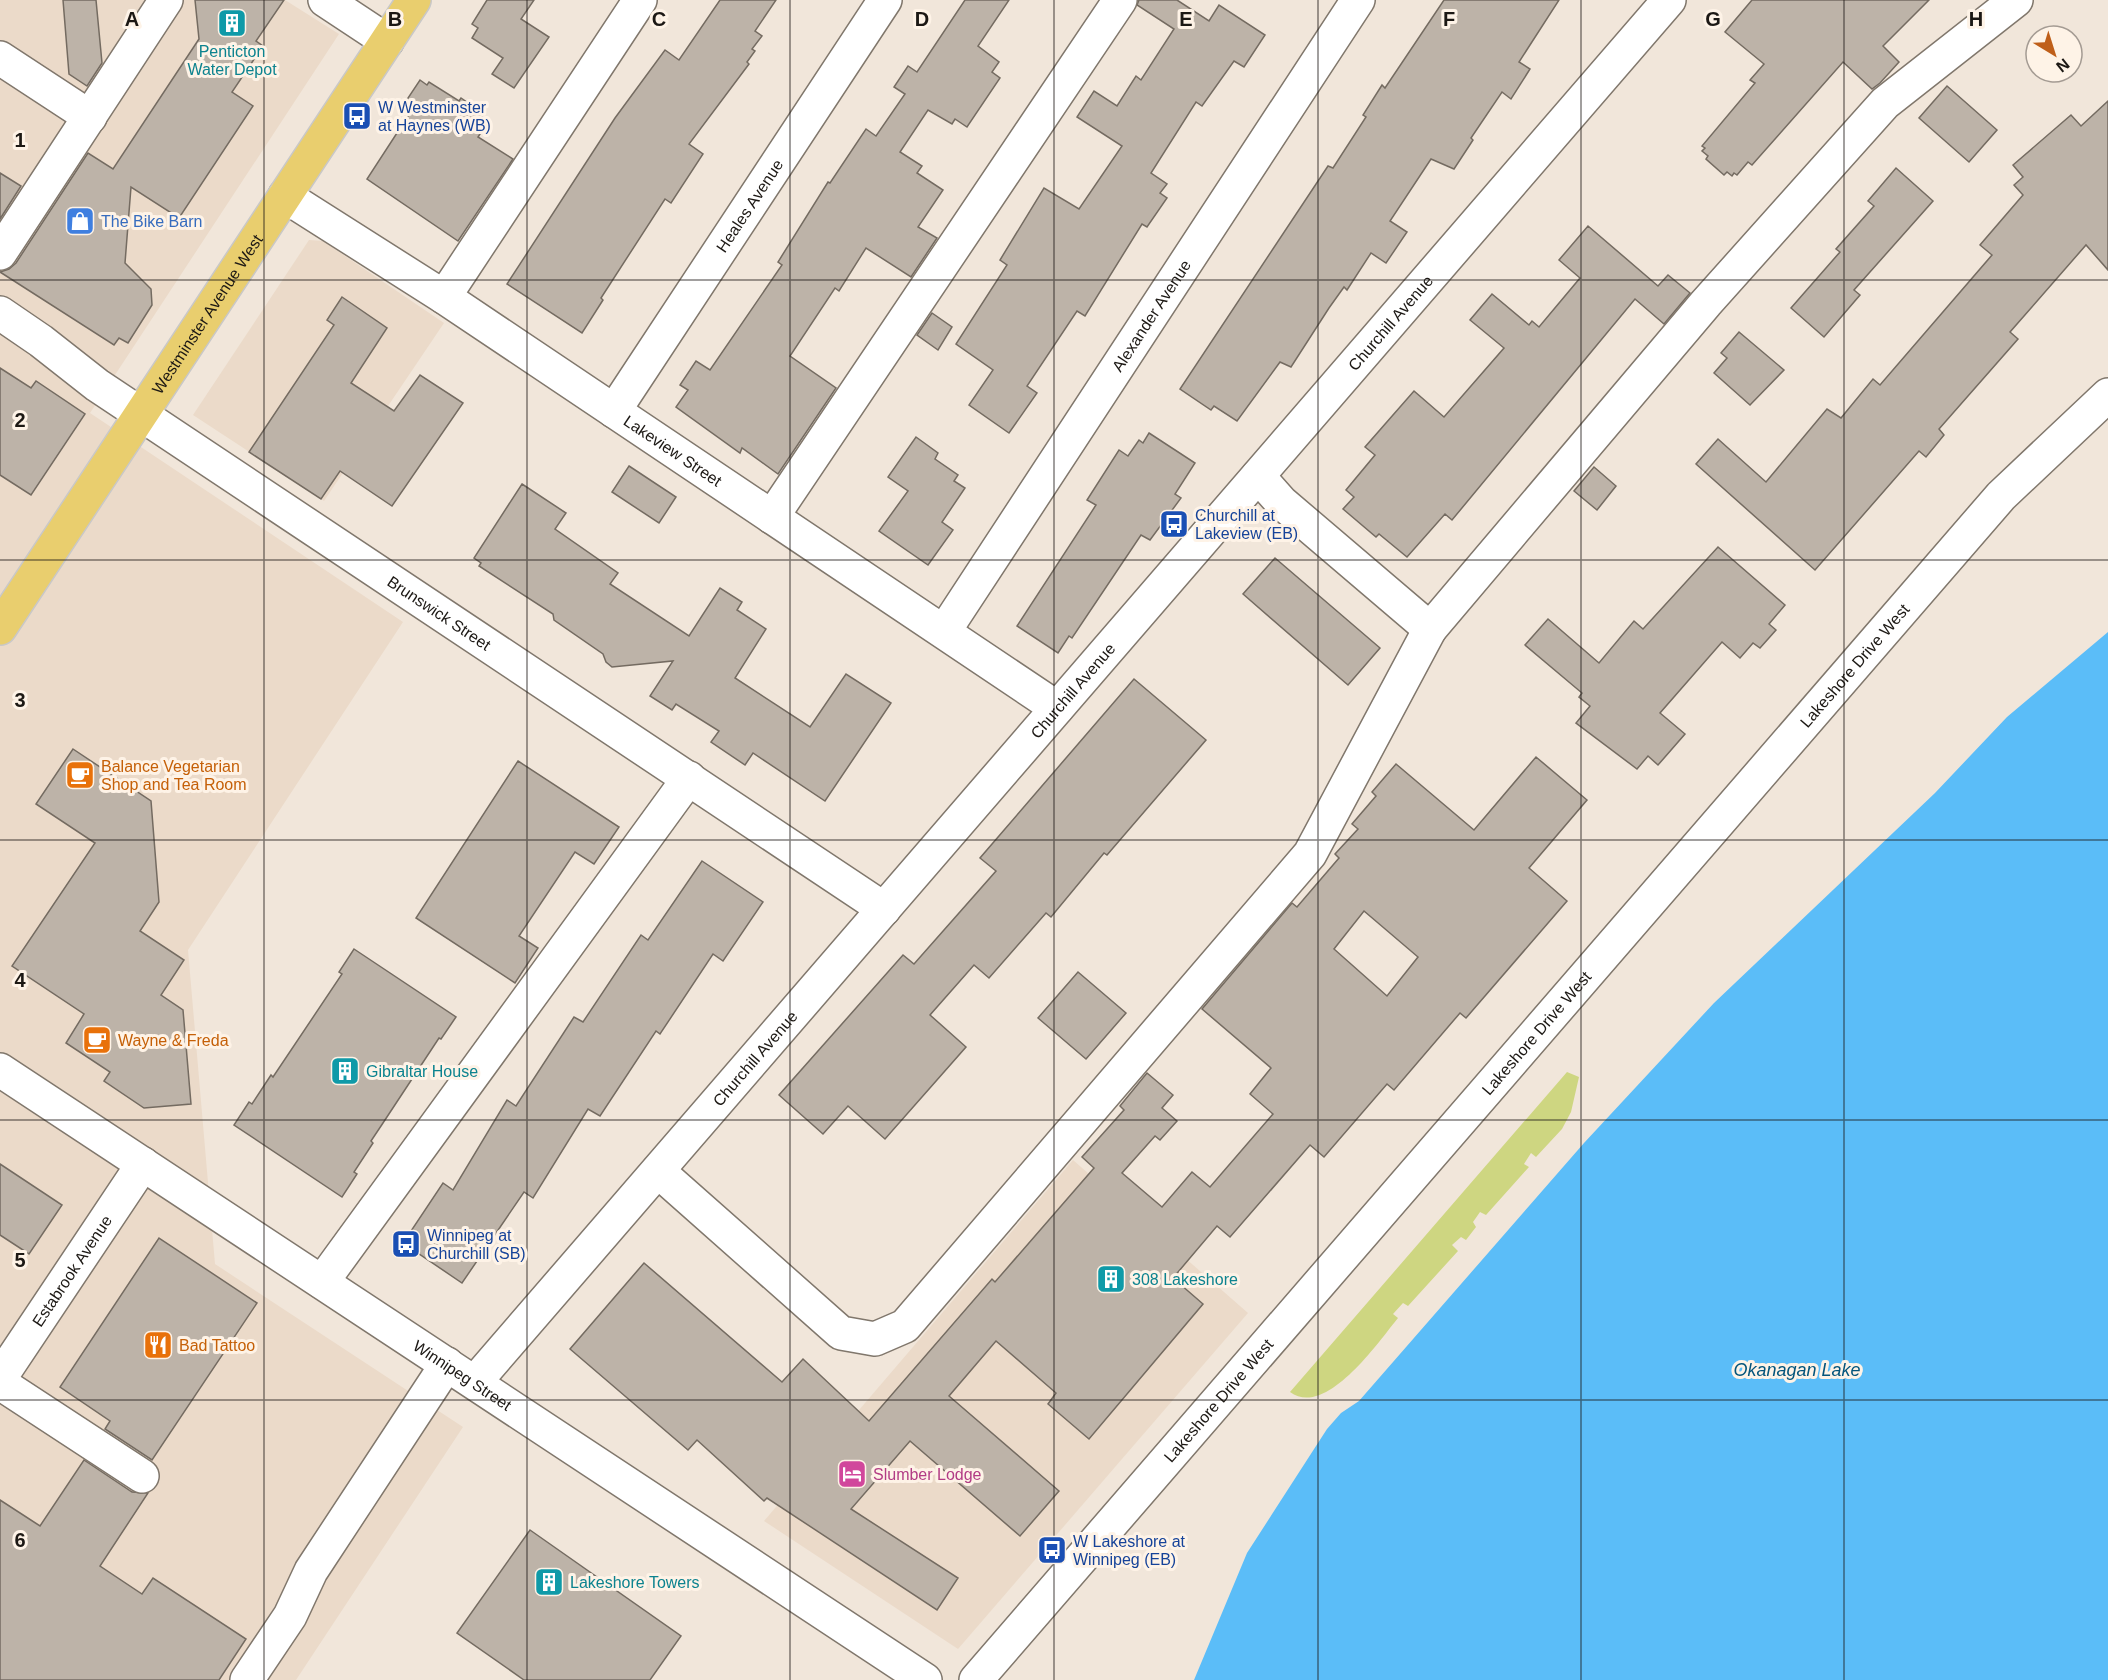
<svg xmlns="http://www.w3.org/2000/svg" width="2108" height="1680" viewBox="0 0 2108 1680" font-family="Arial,sans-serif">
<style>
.built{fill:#ebdac9}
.green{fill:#ced681}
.water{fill:#5bbdf8}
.building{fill:#bdb3a8;stroke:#746b61;stroke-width:1.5;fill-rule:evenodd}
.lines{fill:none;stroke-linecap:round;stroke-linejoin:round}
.minor-casing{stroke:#80776c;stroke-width:36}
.major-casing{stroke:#c9c8c7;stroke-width:36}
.minor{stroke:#fff;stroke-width:33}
.major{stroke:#e9ce6e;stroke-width:33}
.grid{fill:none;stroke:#1c1814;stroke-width:1.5;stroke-opacity:0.55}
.labels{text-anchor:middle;stroke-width:6;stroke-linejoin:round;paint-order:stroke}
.culture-label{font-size:16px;fill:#0d838f;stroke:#fef3e7;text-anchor:start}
.transit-label{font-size:16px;fill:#164399;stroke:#fef3e7;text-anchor:start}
.street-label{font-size:16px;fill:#1c1814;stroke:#fef3e7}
.shop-label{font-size:16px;fill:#366cbe;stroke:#fef3e7;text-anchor:start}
.food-label{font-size:16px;fill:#c56008;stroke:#fef3e7;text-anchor:start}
.hotel-label{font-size:16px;fill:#b23c85;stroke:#fef3e7;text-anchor:start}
.water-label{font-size:18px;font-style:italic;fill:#04557c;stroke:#fef3e7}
.grid-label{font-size:20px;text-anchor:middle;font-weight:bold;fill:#1c1814;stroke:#fef3e7;stroke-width:6;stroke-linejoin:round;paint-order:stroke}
</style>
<rect width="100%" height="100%" fill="#f1e6da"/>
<!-- built -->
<g class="built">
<polygon points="0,0 285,0 339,34 90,413 403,622 188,950 215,1264 463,1427 296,1680 0,1680"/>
<polygon points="309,240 323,241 444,323 324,501 193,415"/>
<polygon points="1073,1160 1248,1313 958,1649 764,1521"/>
</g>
<!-- green -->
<path class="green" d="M1567,1072L1579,1077L1571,1112L1562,1129L1536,1157L1531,1153L1524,1164L1529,1167L1486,1215L1480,1212L1473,1222L1476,1227L1466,1240L1461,1237L1452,1245L1458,1251L1408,1306L1403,1303L1393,1314L1398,1318C1379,1341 1326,1419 1290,1392Z"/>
<!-- water -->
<polygon class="water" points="2108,632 2108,1680 1194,1680 1247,1553 1327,1429 1341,1413 1359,1401 1584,1143 1714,1003 1935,793 2007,717"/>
<!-- building -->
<g class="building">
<polygon points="63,0 96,0 102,63 87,86 69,74"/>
<polygon points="195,0 284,0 256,41 263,46 232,92 253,106 179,218 131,187 125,263 151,289 152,305 128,343 119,338 114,345 0,272 9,269 16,263 88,153 113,169 199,39"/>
<polygon points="487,0 534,0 521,19 549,37 514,88 492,74 503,58 472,38 478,28 472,24"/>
<polygon points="720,0 776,0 755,31 762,36 752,49 755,51 747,62 749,64 689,144 703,154 671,203 665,199 601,298 603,300 582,333 507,284 615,118 665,50 679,60"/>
<polygon points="965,0 1009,0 978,46 999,62 992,72 1000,78 967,127 955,119 952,124 928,110 900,152 922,166 917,173 943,190 918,227 937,238 911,277 866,248 839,291 835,288 790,356 836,388 778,474 742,448 740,453 676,407 688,390 680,385 696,361 710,370 782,265 778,262 828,182 830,183 866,129 876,136 905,94 894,87 908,66 917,72"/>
<polygon points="1139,0 1177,0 1209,21 1219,5 1265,35 1244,67 1234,61 1202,106 1196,102 1151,173 1167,184 1160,193 1167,198 1147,227 1142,224 1085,316 1077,311 1027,386 1037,393 1009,433 969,405 993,370 956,344 1007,265 1000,260 1044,188 1079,209 1122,146 1077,117 1094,91 1117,106 1136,76 1141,80 1174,29 1137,5"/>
<polygon points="1444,0 1559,0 1519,62 1530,69 1511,99 1502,92 1471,138 1473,140 1454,169 1431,159 1390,221 1407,232 1386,263 1371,253 1347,290 1344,287 1329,308 1291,367 1280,362 1237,421 1214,406 1211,410 1180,389 1328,166 1333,168 1366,117 1363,115 1382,85 1385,88"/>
<polygon points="1752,0 1929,0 1883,46 1899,62 1880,83 1872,89 1843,62 1752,165 1748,162 1737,175 1734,173 1732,176 1727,172 1724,175 1706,159 1708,156 1702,151 1705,148 1702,146 1755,83 1750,80 1764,64 1725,32"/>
<polygon points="420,80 427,85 429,82 459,101 461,98 484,114 477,124 484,128 478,137 513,159 458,241 367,179 410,113 412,110 404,104"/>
<polygon points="1947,86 1997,130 1969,162 1919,118"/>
<polygon points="2108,101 2108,270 2086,245 2010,332 2018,339 1939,429 1944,435 1926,457 1919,451 1815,570 1696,464 1718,439 1766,482 1827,409 1841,418 1873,379 1880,385 1992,255 1980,245 2023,195 2014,185 2023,177 2013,165 2071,115 2081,126"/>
<polygon points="1896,168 1933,201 1854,290 1860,295 1824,337 1791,308 1840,252 1836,249 1874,206 1868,201"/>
<polygon points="0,173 21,186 0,219"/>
<polygon points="1588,226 1658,286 1668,275 1690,293 1664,324 1635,299 1452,520 1445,514 1407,557 1379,534 1376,537 1343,509 1354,497 1346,490 1375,455 1365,447 1414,391 1444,417 1504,348 1470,320 1492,294 1529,325 1532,321 1539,327 1580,278 1559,260"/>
<polygon points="342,297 387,328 351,383 394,411 420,375 463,403 392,506 340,471 321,499 249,452 334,325 327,320"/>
<polygon points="932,313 952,327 938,350 917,335"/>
<polygon points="1739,332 1784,370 1750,405 1714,373 1727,358 1721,353"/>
<polygon points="0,368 31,388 36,381 85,414 31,495 0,475"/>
<polygon points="1149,433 1195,463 1175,494 1181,498 1150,540 1141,535 1072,638 1069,636 1058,653 1017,626 1096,505 1087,500 1119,450 1128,456 1139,440 1143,443"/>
<polygon points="916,437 938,453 935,459 958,475 954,481 965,488 942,522 953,530 928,565 879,531 908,491 888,477"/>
<polygon points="629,466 676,497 659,523 612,492"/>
<polygon points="1594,467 1616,486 1597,510 1574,491"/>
<polygon points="522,484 566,513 555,529 618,573 610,584 689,636 720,588 742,602 737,610 766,629 735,678 810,727 846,674 891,703 825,801 753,753 745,765 711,742 719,731 676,704 672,710 650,696 673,661 612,667 606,662 603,654 554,620 553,614 479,566 481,563 474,558"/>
<polygon points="1718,547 1785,605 1769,624 1776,630 1760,648 1753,643 1740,658 1722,642 1660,713 1685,734 1658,765 1648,756 1637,769 1576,723 1590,706 1579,697 1582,693 1525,645 1548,619 1599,663 1634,621 1643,629"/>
<polygon points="1275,558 1380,648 1348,685 1243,594"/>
<polygon points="1134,679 1206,740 1107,855 1104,853 1051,917 1046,913 989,978 974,965 930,1015 966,1047 885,1139 848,1106 823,1134 779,1095 903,955 914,964 996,871 980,858"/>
<polygon points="73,749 151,801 159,902 140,931 184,960 161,995 183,1010 191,1104 144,1108 104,1081 110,1072 66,1043 84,1014 12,966 95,843 36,804"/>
<path d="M1536,757L1587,800L1529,868L1567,901L1466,1018L1460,1013L1394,1090L1387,1084L1324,1157L1310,1145L1230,1237L1217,1226L1173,1278L1203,1304L1089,1439L1048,1404L1056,1393L996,1341L949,1396L1059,1491L1020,1536L910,1441L851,1509L958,1578L937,1610L767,1498L764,1501L697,1440L688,1450L570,1349L644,1263L782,1382L803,1359L869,1421L992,1279L995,1282L1094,1168L1082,1157L1124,1110L1120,1106L1147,1073L1173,1095L1162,1108L1177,1121L1160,1140L1155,1136L1122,1173L1162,1207L1192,1172L1210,1187L1273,1114L1250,1094L1271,1068L1202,1009L1292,903L1297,907L1339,858L1335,854L1358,829L1352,824L1376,796L1372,792L1396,764L1474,830ZM1364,911L1418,957L1387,996L1334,949Z"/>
<polygon points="518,761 619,827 594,864 575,852 519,936 538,948 515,983 416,918"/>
<polygon points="702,861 763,902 723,961 713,954 660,1034 656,1031 600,1116 588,1109 533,1198 524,1192 462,1283 403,1243 443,1183 453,1190 507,1100 516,1106 574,1017 583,1022 641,935 648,940"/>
<polygon points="354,949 456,1017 441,1039 439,1038 381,1126 371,1141 373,1143 354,1172 357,1174 342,1197 234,1125 249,1102 252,1104 271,1075 273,1077 342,974 339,972"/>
<polygon points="1078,972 1126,1013 1086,1059 1038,1018"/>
<polygon points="0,1164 62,1205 29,1254 0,1235"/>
<polygon points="159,1238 257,1303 152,1460 105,1429 110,1421 60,1387"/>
<polygon points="84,1460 132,1492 148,1493 100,1566 142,1594 153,1578 246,1639 219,1680 0,1680 0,1500 40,1526"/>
<polygon points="530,1530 681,1636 650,1680 524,1680 457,1633"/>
</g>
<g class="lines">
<!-- minor casing -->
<g class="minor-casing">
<g id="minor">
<polyline points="325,0 387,41"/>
<polyline points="0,58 90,117"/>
<path id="s1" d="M285,196L444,297L1057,708"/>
<polyline points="0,253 166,0"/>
<polyline points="444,297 640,0"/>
<path id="s2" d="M0,313L41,341L97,385L884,909"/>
<path id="s3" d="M614,411L885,0"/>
<polyline points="1258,476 1281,502 1430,629 1706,303 1885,103 2016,0"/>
<polyline points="772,517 1120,0"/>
<path id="s4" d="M945,630L1358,0"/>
<path id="s5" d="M0,1070L925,1680"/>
<polyline points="658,1171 841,1333 875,1339 905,1326 1310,854 1430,629"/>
<polyline points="322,1282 689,778"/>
<path id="s6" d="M0,1378L143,1164"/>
<path id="s7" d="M475,1382L1669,0"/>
<polyline points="0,1383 142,1476"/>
<polyline points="247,1680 290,1616 311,1571 447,1364"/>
<path id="s8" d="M976,1680L2001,496L2108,395"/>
</g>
</g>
<!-- major casing -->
<g class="major-casing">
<g id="major">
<path id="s9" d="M0,628L414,0"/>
</g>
</g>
<!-- minor -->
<use href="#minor" class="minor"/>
<!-- major -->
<use href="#major" class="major"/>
</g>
<!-- grid -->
<path class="grid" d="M264,0V1680M527,0V1680M790,0V1680M1054,0V1680M1318,0V1680M1581,0V1680M1844,0V1680M0,280H2108M0,560H2108M0,840H2108M0,1120H2108M0,1400H2108"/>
<!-- icons -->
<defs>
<g id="building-square" transform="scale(1.5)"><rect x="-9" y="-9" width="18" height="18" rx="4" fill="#0f9aa8" stroke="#fef3e7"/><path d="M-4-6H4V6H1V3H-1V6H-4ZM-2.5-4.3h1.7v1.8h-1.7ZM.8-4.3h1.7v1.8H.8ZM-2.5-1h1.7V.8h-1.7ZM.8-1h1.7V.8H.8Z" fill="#fff"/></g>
<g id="bus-square" transform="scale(1.5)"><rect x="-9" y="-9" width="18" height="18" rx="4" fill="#1a4fb4" stroke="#fef3e7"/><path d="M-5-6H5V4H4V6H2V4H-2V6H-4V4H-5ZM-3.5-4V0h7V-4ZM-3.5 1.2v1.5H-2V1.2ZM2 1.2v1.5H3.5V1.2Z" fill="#fff"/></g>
<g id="shop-square" transform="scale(1.5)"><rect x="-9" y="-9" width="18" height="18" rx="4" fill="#3f7fe0" stroke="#fef3e7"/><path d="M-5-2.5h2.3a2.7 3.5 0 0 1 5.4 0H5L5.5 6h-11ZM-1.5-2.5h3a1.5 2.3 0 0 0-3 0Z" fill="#fff"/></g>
<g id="cafe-square" transform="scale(1.5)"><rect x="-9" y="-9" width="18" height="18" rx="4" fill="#e8710a" stroke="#fef3e7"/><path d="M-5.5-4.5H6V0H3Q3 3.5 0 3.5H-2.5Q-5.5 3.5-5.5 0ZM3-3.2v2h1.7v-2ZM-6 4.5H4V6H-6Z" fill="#fff"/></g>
<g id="restaurant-square" transform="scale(1.5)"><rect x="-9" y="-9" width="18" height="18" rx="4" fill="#e8710a" stroke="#fef3e7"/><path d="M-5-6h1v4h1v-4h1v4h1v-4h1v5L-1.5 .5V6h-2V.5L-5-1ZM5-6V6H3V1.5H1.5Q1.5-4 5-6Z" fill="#fff"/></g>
<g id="hotel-square" transform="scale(1.5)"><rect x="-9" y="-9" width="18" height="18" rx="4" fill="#d1479c" stroke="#fef3e7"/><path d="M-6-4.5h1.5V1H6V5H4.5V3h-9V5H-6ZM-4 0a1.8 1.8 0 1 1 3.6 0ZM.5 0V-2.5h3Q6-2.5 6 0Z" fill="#fff"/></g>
</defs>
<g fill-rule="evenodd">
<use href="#building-square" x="232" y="23"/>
<use href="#bus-square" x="357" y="116"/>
<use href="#shop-square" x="80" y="221"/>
<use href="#bus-square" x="1174" y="524"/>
<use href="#cafe-square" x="80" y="775"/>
<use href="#cafe-square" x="97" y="1040"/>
<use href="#building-square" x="345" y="1071"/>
<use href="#bus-square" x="406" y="1244"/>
<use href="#building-square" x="1111" y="1279"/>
<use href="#restaurant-square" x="158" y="1345"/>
<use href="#hotel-square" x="852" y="1474"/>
<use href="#bus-square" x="1052" y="1550"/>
<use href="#building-square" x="549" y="1582"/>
</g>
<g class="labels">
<!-- culture labels -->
<g class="culture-label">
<text x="232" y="57" text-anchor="middle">Penticton<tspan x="232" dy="18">Water Depot</tspan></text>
<text x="366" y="1077">Gibraltar House</text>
<text x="1132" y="1285">308 Lakeshore</text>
<text x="570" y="1588">Lakeshore Towers</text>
</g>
<!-- transit labels -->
<g class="transit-label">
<text x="378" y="113">W Westminster<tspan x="378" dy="18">at Haynes (WB)</tspan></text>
<text x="1195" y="521">Churchill at<tspan x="1195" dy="18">Lakeview (EB)</tspan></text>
<text x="427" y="1241">Winnipeg at<tspan x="427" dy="18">Churchill (SB)</tspan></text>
<text x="1073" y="1547">W Lakeshore at<tspan x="1073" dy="18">Winnipeg (EB)</tspan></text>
</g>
<!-- street labels -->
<g class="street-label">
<text dy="6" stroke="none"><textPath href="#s3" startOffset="246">Heales Avenue</textPath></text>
<text dy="6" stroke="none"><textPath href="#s9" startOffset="376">Westminster Avenue West</textPath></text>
<text dy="6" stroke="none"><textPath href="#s4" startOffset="376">Alexander Avenue</textPath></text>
<text dy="6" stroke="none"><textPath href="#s7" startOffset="1400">Churchill Avenue</textPath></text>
<text dy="6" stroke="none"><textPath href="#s1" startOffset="464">Lakeview Street</textPath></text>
<text dy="6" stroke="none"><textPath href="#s2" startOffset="532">Brunswick Street</textPath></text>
<text dy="6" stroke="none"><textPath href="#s8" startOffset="1342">Lakeshore Drive West</textPath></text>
<text dy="6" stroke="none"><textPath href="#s7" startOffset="914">Churchill Avenue</textPath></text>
<text dy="6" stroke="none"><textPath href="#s8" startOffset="856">Lakeshore Drive West</textPath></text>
<text dy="6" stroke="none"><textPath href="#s7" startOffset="428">Churchill Avenue</textPath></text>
<text dy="6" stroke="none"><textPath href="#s6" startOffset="129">Estabrook Avenue</textPath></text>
<text dy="6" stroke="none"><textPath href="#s5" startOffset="554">Winnipeg Street</textPath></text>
<text dy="6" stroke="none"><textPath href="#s8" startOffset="370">Lakeshore Drive West</textPath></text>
</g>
<!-- shop labels -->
<g class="shop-label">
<text x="101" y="227">The Bike Barn</text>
</g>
<!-- food labels -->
<g class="food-label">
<text x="101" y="772">Balance Vegetarian<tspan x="101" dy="18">Shop and Tea Room</tspan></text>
<text x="118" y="1046">Wayne &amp; Freda</text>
<text x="179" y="1351">Bad Tattoo</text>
</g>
<!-- hotel labels -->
<g class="hotel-label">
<text x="873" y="1480">Slumber Lodge</text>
</g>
<!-- water labels -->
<g class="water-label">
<text x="1797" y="1376">Okanagan Lake</text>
</g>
</g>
<g class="grid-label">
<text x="132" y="26">A</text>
<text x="395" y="26">B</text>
<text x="659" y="26">C</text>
<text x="922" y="26">D</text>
<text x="1186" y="26">E</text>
<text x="1449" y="26">F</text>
<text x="1713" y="26">G</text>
<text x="1976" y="26">H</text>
<text x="20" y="147">1</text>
<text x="20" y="427">2</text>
<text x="20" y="707">3</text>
<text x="20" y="987">4</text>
<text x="20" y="1267">5</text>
<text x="20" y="1547">6</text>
</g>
<!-- north arrow -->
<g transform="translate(2054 54) rotate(142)"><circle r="28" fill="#fef3e7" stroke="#a49b93" stroke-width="1.5"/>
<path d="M0-4.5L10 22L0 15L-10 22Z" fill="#bf5f1a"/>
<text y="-9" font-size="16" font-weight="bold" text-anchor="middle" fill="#1c1814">N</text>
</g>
</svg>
